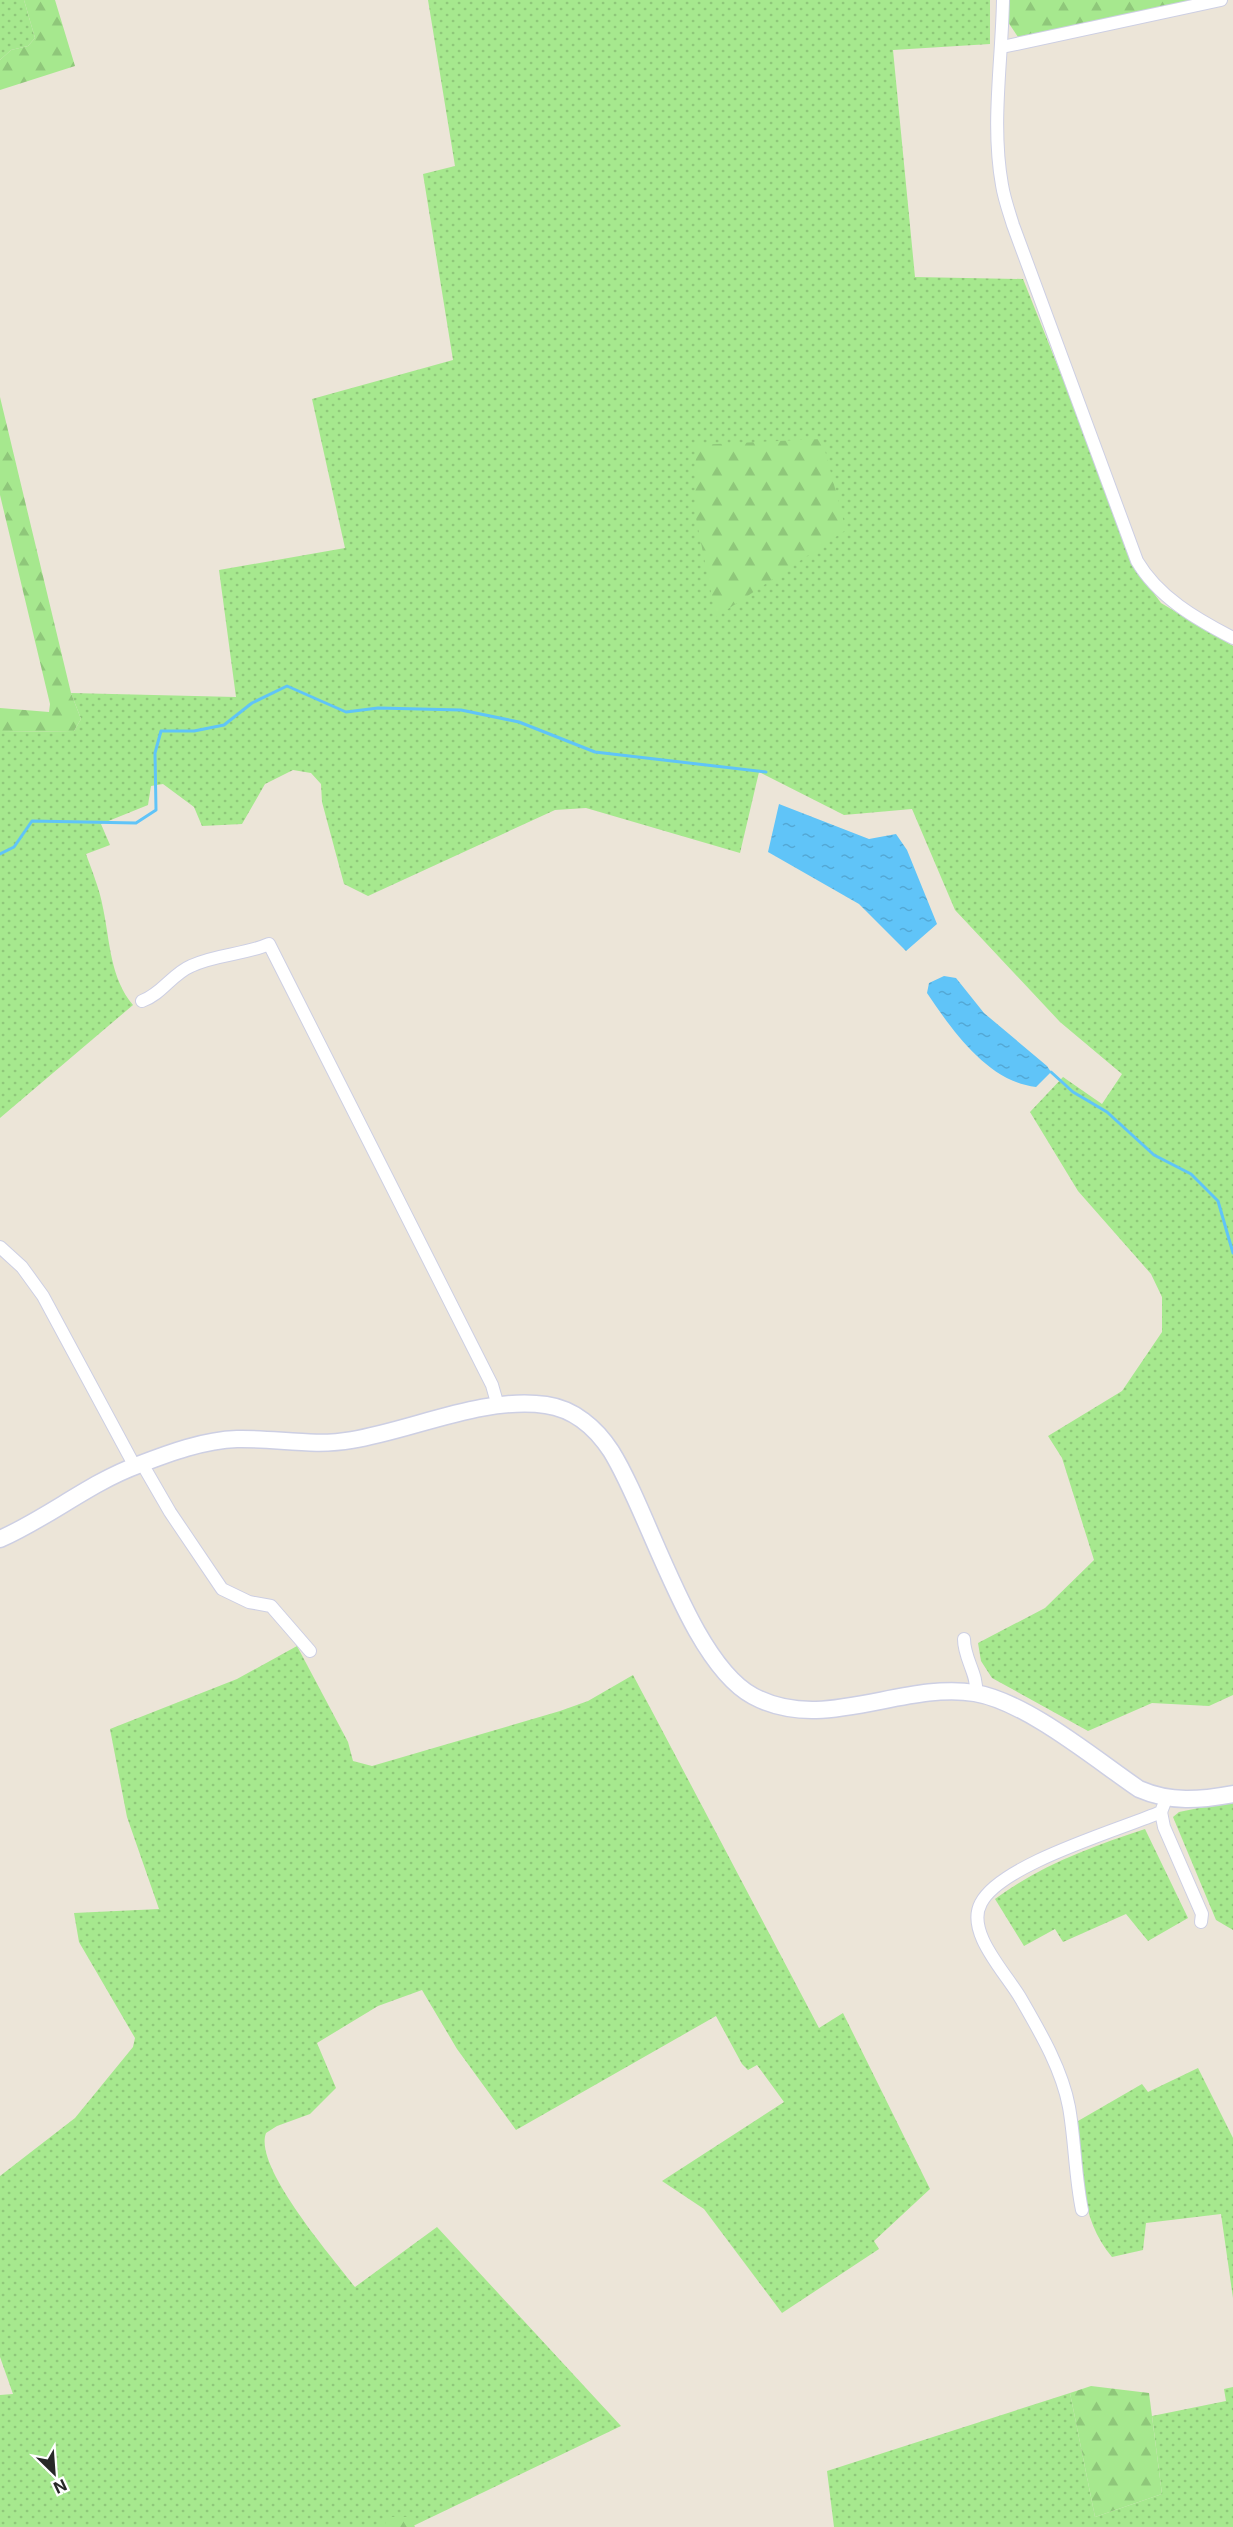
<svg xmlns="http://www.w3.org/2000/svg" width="1233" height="2527" viewBox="0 0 1233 2527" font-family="Inter,sans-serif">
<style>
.grass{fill:url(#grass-dots)}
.forest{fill:url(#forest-firs)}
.water{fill:url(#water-ripples)}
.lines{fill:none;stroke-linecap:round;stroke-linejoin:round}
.stream{stroke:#60c4f8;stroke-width:3}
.street-casing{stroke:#cdcfe3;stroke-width:14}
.secondary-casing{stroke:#cdcfe3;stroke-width:19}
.street{stroke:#fff;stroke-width:12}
.secondary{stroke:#fff;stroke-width:16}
</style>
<defs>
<pattern id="grass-dots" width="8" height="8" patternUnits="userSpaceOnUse" patternTransform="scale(1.5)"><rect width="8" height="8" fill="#a6e88e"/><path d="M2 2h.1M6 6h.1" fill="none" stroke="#8fc77a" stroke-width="1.8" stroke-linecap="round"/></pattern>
<pattern id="forest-firs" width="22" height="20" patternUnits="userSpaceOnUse" patternTransform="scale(1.5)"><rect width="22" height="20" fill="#a6e88e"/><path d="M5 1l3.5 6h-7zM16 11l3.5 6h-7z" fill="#8fc77a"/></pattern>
<pattern id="water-ripples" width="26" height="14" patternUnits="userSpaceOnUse" patternTransform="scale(1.5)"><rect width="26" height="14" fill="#60c4f8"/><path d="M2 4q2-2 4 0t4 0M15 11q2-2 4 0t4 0" fill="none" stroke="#53a8d5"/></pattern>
</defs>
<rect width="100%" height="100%" fill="#ece5d8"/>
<!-- grass -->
<g class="grass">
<polygon points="0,0 24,0 35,38 28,46 11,50 0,60"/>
<path d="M428,0H990V44L893,50L915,277L1023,279L1142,577L1161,603L1233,646V1695L1209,1706L1152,1703L1088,1731L992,1678L981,1661L978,1643L1045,1608L1094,1560L1062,1458L1048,1436L1122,1391L1162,1332V1297L1151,1274L1078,1191L1030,1112L1063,1077L1102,1104L1122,1074L1060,1022L955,910L912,809L844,815L759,772L740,853L586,808L555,810L368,896L344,884L322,802L321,784L311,773L293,770L265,784L242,824L202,826L194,807L163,784L151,786L148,805L101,824L110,845L86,854C92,871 100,890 103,908C110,941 110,978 133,1005L0,1118V732L74,731L81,719L71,693L236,697L219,570L345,548L312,399L453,360L423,174L455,166Z"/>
<path d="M297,1646L348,1742L353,1761L372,1766L560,1711L588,1701L633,1675L819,2028L843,2013L930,2189L874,2241L879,2249L782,2313L704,2209L662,2181L784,2102L757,2065L748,2070L742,2064L716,2016L516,2130L457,2049L422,1990L378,2006L317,2043L336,2088L310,2114L277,2126L266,2133C253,2167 334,2259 355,2287L437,2227L621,2426L411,2527H0V2395L13,2394L0,2357V2176L75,2118L133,2047L135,2038L79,1942L74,1913L159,1909L127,1817L110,1729L237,1679Z"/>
<polygon points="1233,1801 1233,1930 1216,1920 1173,1817 1179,1812"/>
<path d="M1145,1829L1188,1918L1148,1941L1126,1914L1063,1942L1055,1929L1024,1946L995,1899C1041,1865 1091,1847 1145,1829Z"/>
<path d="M1198,2068L1233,2138V2298L1221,2214L1146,2223L1143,2250L1112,2257C1079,2217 1082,2171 1078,2121L1142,2084L1148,2092Z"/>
<polygon points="1233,2387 1233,2527 834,2527 827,2471 1070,2393 1095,2517 1162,2494 1152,2416 1226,2401 1224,2389"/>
</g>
<!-- forest -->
<g class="forest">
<polygon points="24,0 55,0 75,66 0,90 0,60 11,50 28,46 35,38"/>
<polygon points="1008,0 1201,0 1018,37 1008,22"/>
<polygon points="0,397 71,693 81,719 74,731 0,732 0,708 49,712 50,704 0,495"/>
<polygon points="822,439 846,530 716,617 695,513 696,445"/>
<polygon points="1091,2386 1149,2393 1162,2494 1095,2517 1070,2393"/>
<polygon points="387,2517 410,2517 415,2527 385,2527"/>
</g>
<!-- water -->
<g class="water">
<polygon points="779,804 869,839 896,834 907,850 937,924 906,951 859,904 768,852"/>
<path d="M944,976L956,978L984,1013L1047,1066L1051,1072L1036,1087C988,1082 952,1030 927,993L929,983Z"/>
</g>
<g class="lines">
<!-- stream -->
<g class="stream">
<polyline points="0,854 14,847 32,821 136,823 156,810 155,753 161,731 194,731 224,725 252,703 287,686 346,712 378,708 461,710 519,722 595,752 766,772"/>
<polyline points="1051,1072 1073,1092 1107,1112 1154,1155 1191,1174 1218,1201 1233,1253"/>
</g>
<!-- street casing -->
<g class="street-casing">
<g id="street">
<path d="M1003,0C1002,61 991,124 1002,185C1004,198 1009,212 1013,225L1137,561C1158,597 1196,619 1233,638"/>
<polyline points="1002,47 1221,0"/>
<path d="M142,1001C162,994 172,974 191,966C216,954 244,955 269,944L492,1385L498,1406"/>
<polyline points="0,1247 22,1267 43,1296 133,1463 144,1467 170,1512 222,1589 249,1602 271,1606 310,1651"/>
<path d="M964,1639C964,1659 978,1674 976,1693"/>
<polyline points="1161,1812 1164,1827 1202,1914 1201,1922"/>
<path d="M1082,2210C1075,2176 1075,2141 1069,2107C1062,2069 1040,2032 1021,1999C1006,1973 965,1932 981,1903C1001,1864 1119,1830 1161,1812L1166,1799"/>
</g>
</g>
<!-- secondary casing -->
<g class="secondary-casing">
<path id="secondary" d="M0,1539C48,1518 89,1483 138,1465C169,1453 204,1440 237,1439C276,1438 313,1447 352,1440C413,1430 484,1396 546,1405C574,1409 596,1428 611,1451C650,1513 690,1662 753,1696C823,1734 902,1681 975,1693C1027,1702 1095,1759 1139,1789C1171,1803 1200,1800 1233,1794"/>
</g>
<!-- street -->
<use href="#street" class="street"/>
<!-- secondary -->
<use href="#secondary" class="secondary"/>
</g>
<!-- north arrow -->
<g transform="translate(54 2473) rotate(155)" stroke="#ffffff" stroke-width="4.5" paint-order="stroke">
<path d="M0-4.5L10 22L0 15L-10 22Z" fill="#282828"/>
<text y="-9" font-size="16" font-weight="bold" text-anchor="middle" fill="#282828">N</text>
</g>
</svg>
